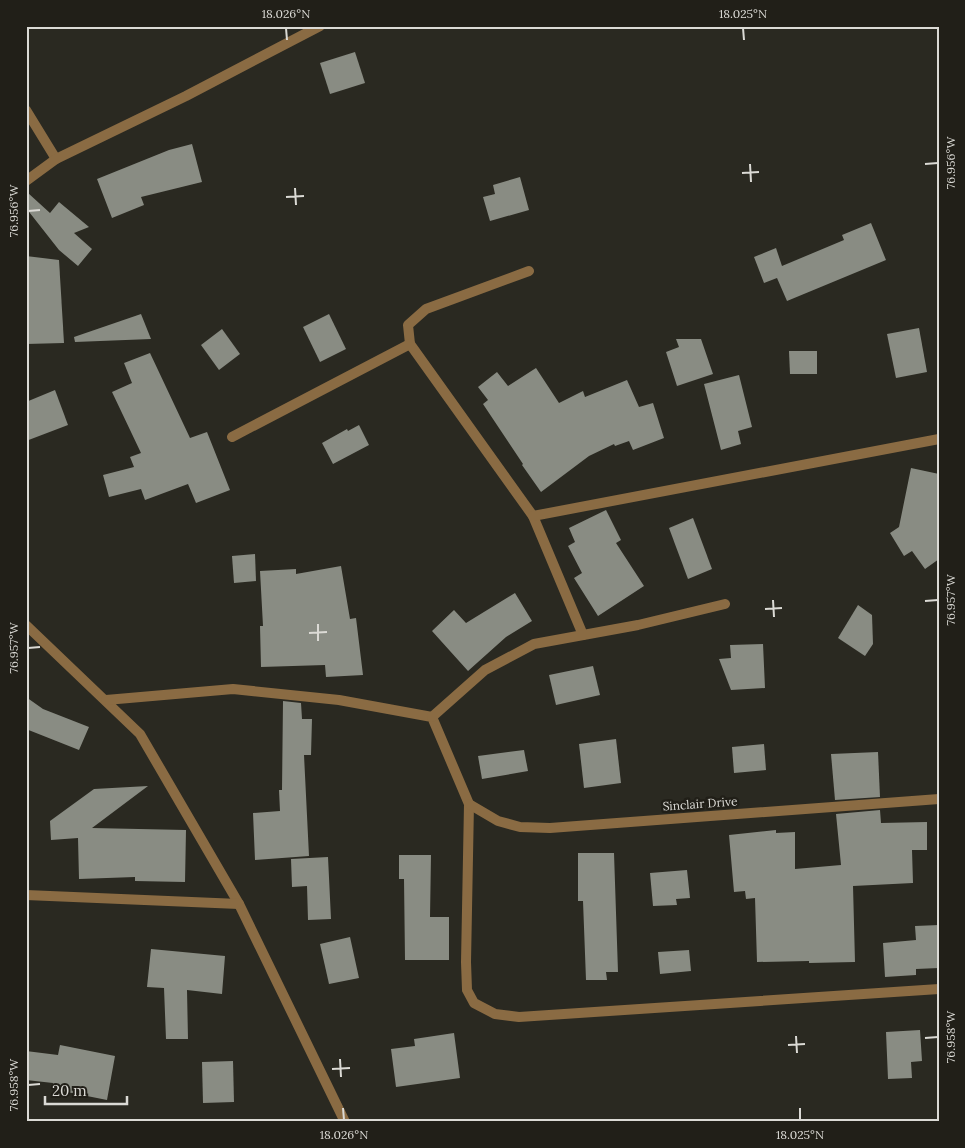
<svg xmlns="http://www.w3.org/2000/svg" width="965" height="1148" viewBox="0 0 965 1148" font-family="Lora,serif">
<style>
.building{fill:#898c83}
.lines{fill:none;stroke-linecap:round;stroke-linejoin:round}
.minor{stroke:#8a6b43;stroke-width:10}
.ticks{fill:none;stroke:#dbdad5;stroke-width:2}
.labels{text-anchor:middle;stroke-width:5;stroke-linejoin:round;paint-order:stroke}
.street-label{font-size:12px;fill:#dbdad5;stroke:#211f18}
.neatline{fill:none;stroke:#dbdad5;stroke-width:2}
.ticks-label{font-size:12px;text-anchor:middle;fill:#dbdad5}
</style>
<rect width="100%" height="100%" fill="#2a2921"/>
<!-- building -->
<g class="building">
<polygon points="355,52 365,83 330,94 320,63"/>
<polygon points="192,144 202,182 141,197 144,205 112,218 97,179 169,150"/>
<polygon points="520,177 529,210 490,221 483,197 495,194 493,185"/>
<polygon points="28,193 50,213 59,202 89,227 74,233 92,249 78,266 59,250 26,208 26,195"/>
<polygon points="871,223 886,260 787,301 777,278 764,283 754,257 776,248 782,266 844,240 842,235"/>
<polygon points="26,256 59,260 64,343 26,344"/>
<polygon points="141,314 151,339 75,342 74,337"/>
<polygon points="329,314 346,349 320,362 303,327"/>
<polygon points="919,328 927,372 896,378 887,334"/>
<polygon points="222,329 240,354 219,370 201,345"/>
<polygon points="676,339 701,339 713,374 677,386 666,352 679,347"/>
<polygon points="789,351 817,351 817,374 790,374"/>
<polygon points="150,353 190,438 207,432 230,490 196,503 188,484 145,500 141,489 109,497 103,475 134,467 130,457 141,453 112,392 132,383 124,363"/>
<polygon points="536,368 559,403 583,391 585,397 627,380 639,407 653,403 664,438 633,450 629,441 615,446 614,444 589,456 541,492 522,465 523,464 483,404 488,400 478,387 497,372 508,386"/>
<polygon points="739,375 752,427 738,431 741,444 721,450 704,384"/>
<polygon points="55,390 68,425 26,441 26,402"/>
<polygon points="359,425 369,445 333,464 322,443 347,429 348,431"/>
<polygon points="911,468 939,474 939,559 925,569 912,551 904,556 890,533 899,527"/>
<polygon points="606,510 621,540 616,543 644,586 598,616 574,578 582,573 568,546 575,542 569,528"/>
<polygon points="693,518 712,569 688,579 669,528"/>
<polygon points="255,554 256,581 234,583 232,556"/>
<polygon points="341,566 350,619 356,618 363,675 326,677 325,665 261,667 260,626 263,626 260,571 296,569 296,574"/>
<polygon points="515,593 532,621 506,637 468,671 432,631 454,610 466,623"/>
<polygon points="858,605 872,615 873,644 865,656 838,638"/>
<polygon points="763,644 765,688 731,690 719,659 731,658 730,645"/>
<polygon points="593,666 600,695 556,705 549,675"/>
<polygon points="26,697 43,709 89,727 79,750 26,729"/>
<polygon points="283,701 301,703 302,719 312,719 311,755 304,755 309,856 255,860 253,813 280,811 279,790 282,790"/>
<polygon points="616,739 621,783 584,788 579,744"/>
<polygon points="764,744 766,770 734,773 732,747"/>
<polygon points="524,750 528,771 482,779 478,756"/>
<polygon points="878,752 880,797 835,800 831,754"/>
<polygon points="148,786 92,828 186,830 185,882 135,881 135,877 79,879 78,838 51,840 50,821 94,789"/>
<polygon points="880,810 881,823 927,822 927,850 912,850 913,883 853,886 855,962 809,963 809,961 757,962 755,898 746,899 745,891 734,892 729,835 776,830 776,833 795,832 795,869 841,865 836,814"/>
<polygon points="578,853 614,853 618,972 606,972 607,980 586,980 583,901 578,901"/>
<polygon points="399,855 431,855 430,917 449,917 449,960 405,960 404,879 399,879"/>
<polygon points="328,857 331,919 308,920 307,886 292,887 291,859"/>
<polygon points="687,870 690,898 676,899 677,905 653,906 650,873"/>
<polygon points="939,925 939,968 916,969 916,975 885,977 883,943 916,940 915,926"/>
<polygon points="350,937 359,978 329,984 320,944"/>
<polygon points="151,949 225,956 222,994 187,990 188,1039 166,1039 164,988 147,987"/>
<polygon points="689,950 691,971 660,974 658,952"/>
<polygon points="920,1030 922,1061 911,1062 912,1078 888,1079 886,1032"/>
<polygon points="454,1033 460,1078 396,1087 391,1049 415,1046 414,1039"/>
<polygon points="60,1045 115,1056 107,1100 52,1089 53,1083 26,1080 26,1051 58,1055"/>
<polygon points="233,1061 234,1102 203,1103 202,1062"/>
</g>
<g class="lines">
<!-- minor -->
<g class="minor">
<polyline points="26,110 56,159"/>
<polyline points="26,181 56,159 186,96 320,26"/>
<polyline points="410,344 408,325 426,309 529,271"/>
<polyline points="232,437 410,344 533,516 583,635"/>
<polyline points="533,516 939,439"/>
<polyline points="26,625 140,734 239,904 345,1122"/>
<polyline points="106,700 233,689 339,700 432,717 469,804 466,962 467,990 474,1003 495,1014 519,1017 939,989"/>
<polyline points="432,717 485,670 534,644 638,625 725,604"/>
<polyline points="469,804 498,821 520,827 550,828 939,799"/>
<polyline points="26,895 239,904"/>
</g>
</g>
<!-- ticks -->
<path class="ticks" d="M286,28L287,40M743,28L744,40M750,164L751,182M925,164L938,163M742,173L759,172M295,188L296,205M286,197L304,196M28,211L40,210M773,600L774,617M925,601L938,600M765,609L782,608M318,624V641M309,633L327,632M28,648L40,647M796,1036L797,1053M925,1038L938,1037M788,1045L805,1044M340,1059L341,1077M332,1069L350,1068M28,1085L40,1084M343,1108L344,1120M800,1108V1120"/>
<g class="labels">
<!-- street labels -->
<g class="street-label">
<text transform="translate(700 804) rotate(-4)" y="4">Sinclair Drive</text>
</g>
</g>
<!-- border -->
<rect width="965" height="1148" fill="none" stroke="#211f18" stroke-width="55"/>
<!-- scale -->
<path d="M45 1096v8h82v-8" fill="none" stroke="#dbdad5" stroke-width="2.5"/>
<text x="52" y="1096" font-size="15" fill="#dbdad5" stroke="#211f18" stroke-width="4" paint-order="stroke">20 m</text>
<rect x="28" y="28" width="910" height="1092" class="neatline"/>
<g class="ticks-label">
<text x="286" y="18">18.026°N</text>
<text x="743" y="18">18.025°N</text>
<text transform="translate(951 163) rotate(-90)" y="4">76.956°W</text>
<text transform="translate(14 211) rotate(-90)" y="4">76.956°W</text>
<text transform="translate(951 600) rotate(-90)" y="4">76.957°W</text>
<text transform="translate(14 648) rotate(-90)" y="4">76.957°W</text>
<text transform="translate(951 1037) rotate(-90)" y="4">76.958°W</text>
<text transform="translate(14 1085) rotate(-90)" y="4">76.958°W</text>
<text x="344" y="1139">18.026°N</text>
<text x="800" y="1139">18.025°N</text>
</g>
</svg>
